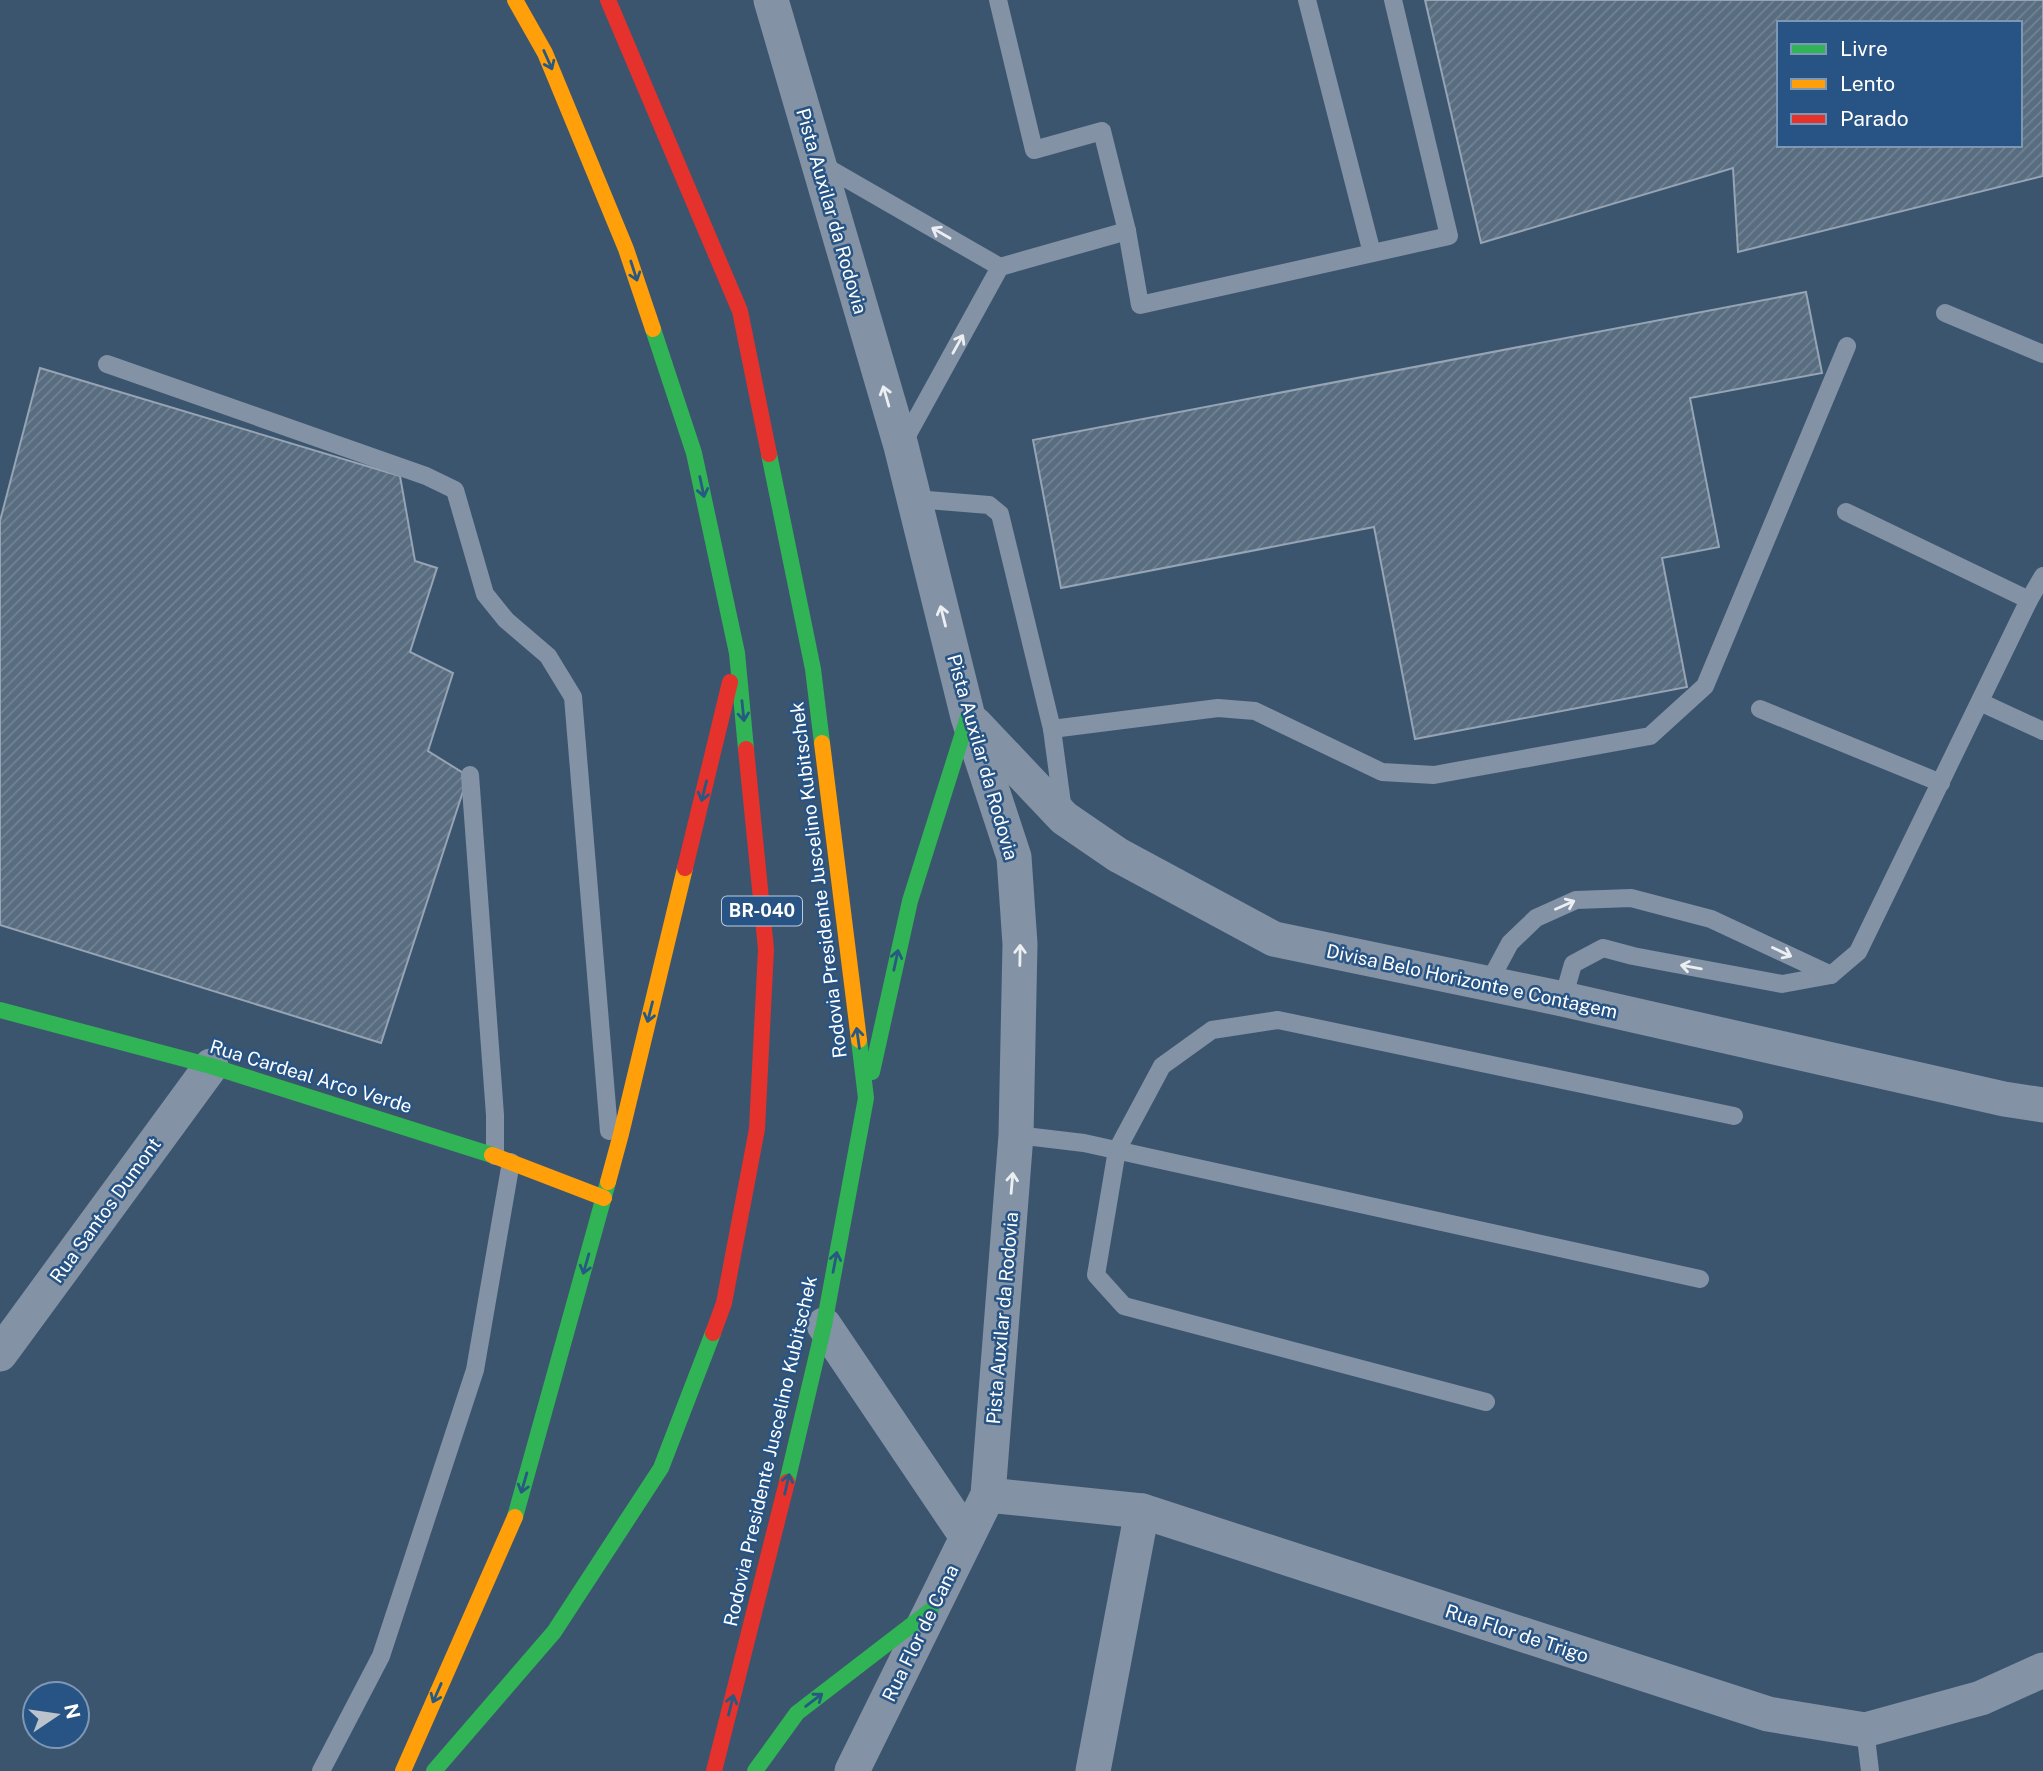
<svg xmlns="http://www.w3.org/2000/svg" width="2043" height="1771" viewBox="0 0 2043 1771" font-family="'Public Sans',sans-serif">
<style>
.building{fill:url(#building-hatch);stroke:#96a4b3;stroke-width:2;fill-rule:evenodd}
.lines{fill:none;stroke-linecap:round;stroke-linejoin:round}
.lane{stroke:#8393a5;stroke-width:18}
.street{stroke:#8393a5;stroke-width:35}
.fast{stroke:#30b455;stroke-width:16}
.slow{stroke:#ff9f0a;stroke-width:16}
.jam{stroke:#e5322d;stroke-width:16}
.oneway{stroke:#275982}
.oneway2{stroke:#eceff2}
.labels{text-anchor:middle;stroke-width:5;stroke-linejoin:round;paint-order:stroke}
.shield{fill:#275484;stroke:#beccda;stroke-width:2}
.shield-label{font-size:18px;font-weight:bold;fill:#fff}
.street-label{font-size:19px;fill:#fff;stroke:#275484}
</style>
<defs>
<pattern id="building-hatch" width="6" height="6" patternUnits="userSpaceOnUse" patternTransform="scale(1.75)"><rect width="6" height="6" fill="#596d81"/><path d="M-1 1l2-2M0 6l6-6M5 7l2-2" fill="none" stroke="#728394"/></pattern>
</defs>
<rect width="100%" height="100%" fill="#3c556f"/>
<!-- building -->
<g class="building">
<path d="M1425,0H2043V176L1738,252L1733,168L1481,243ZM1779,23H2020V145H1779Z"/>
<polygon points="1806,292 1822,373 1690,398 1719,547 1662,558 1687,687 1415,739 1374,527 1061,588 1033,440"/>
<polygon points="40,368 400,476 415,561 437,568 410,652 453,673 428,751 468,776 381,1043 0,925 0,521"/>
</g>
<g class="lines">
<!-- lane -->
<g class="lane">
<polyline points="998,0 1034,150 1102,131 1127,231 1140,305 1449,236 1393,0"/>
<polyline points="1307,0 1372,253"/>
<polyline points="821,164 1000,267"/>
<polyline points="1945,313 2043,354"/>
<polyline points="107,364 426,476 455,490 485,594 506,620 548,656 573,697 609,1131"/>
<polyline points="903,443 1000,267 1127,231"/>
<polyline points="915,499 989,505 1000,514 1052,729 1063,811"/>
<polyline points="1846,512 2029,600"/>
<polyline points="1980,702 2043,731"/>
<polyline points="1760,709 1941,783"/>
<polyline points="1052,729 1218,708 1255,711 1382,772 1434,775 1650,736 1705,686 1847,346"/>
<polyline points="470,775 495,1115 495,1156"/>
<polyline points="1488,984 1510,943 1536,918 1576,900 1631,898 1711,919 1831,975"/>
<polyline points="1563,999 1573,964 1603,948 1633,956 1782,984 1831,975 1858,952 2029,600 2043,576"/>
<polyline points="1016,1135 1084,1143 1700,1279"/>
<polyline points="1486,1402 1124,1306 1096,1275 1117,1150 1162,1066 1212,1030 1278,1020 1734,1116"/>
<polyline points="1865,1730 1870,1771"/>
<polyline points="321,1771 381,1656 475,1370 511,1162"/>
</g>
<!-- street -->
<g class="street">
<polyline points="771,0 901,446 968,717 1014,857 1020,944 1016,1135 988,1495 852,1771"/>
<polyline points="975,724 1064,818 1118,855 1274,939 1563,999 2004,1099 2043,1105"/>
<polyline points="824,1325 967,1537"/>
<polyline points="0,1354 211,1066"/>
<polyline points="988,1495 1142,1511 1768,1714 1865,1730 1981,1698 2043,1670"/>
<polyline points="1093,1771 1142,1511"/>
</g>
<!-- fast -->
<g class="fast">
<polyline points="653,329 694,453 737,653 746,749"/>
<polyline points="769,454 813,669 822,743"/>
<polyline points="0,1010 211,1066 492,1155"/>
<polyline points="872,1072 910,901 968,717"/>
<polyline points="787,1482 824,1325 866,1098 859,1040"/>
<polyline points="515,1517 608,1182"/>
<polyline points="434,1771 554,1632 661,1468 713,1333"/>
<polyline points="755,1771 797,1713 931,1610"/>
</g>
<!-- slow -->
<g class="slow">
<polyline points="515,0 545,53 626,249 653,329"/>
<polyline points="822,743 859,1040"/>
<polyline points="492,1155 604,1198"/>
<polyline points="608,1182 621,1134 685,868"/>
<polyline points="403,1771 515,1517"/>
</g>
<!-- jam -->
<g class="jam">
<polyline points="608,0 740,311 769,454"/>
<polyline points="685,868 730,682"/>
<polyline points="713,1333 724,1303 757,1129 766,949 746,749"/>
<polyline points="714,1771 787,1482"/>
</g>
</g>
<!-- one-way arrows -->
<defs><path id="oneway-shaft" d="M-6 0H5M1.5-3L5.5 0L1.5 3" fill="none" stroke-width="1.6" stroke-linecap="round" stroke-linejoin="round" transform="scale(1.75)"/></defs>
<g class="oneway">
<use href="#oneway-shaft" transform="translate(548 60) rotate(66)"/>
<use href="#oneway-shaft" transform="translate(634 271) rotate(72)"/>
<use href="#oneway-shaft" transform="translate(702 487) rotate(78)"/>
<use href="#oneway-shaft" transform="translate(743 711) rotate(84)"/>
<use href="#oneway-shaft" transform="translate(704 791) rotate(104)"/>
<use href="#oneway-shaft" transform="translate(896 960) rotate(-78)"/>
<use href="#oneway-shaft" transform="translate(650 1012) rotate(104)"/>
<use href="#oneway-shaft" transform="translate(858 1038) rotate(-98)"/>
<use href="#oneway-shaft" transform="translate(835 1262) rotate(-79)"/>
<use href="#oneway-shaft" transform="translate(586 1264) rotate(106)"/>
<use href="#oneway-shaft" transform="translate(524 1483) rotate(106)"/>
<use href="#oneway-shaft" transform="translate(787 1484) rotate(-77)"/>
<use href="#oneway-shaft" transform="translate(437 1693) rotate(114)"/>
<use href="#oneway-shaft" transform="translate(814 1700) rotate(-37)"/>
<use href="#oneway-shaft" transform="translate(731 1705) rotate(-76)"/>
</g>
<g class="oneway2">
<use href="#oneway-shaft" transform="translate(941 233) rotate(-150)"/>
<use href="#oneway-shaft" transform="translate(958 344) rotate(-61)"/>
<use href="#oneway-shaft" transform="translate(886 396) rotate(-106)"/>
<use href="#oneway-shaft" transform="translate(943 616) rotate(-104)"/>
<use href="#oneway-shaft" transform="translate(1565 905) rotate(-24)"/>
<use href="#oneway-shaft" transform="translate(1782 952) rotate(25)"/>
<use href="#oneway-shaft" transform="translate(1020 955) rotate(-89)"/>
<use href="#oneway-shaft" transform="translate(1691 967) rotate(-170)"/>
<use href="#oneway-shaft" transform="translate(1012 1183) rotate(-85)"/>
</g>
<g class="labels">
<!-- shield labels -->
<rect class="shield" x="722" y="896.5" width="80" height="29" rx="5"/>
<g class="shield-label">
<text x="762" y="917">BR-040</text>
</g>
<!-- street labels -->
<g class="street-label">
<text transform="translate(832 211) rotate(74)" y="7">Pista Auxilar da Rodovia</text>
<text transform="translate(983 757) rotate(74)" y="7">Pista Auxilar da Rodovia</text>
<text transform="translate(818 880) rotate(-97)" y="7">Rodovia Presidente Juscelino Kubitschek</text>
<text transform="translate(1472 981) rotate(12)" y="7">Divisa Belo Horizonte e Contagem</text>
<text transform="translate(311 1076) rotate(17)" y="7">Rua Cardeal Arco Verde</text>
<text transform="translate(105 1210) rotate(-54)" y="7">Rua Santos Dumont</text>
<text transform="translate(1002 1318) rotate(-85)" y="7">Pista Auxilar da Rodovia</text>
<text transform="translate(770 1451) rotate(-77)" y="7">Rodovia Presidente Juscelino Kubitschek</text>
<text transform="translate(920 1633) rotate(-64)" y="7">Rua Flor de Cana</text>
<text transform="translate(1517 1633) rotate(18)" y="7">Rua Flor de Trigo</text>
</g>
</g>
<!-- legend -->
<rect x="1777" y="21" width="245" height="126" fill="#275484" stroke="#7d98b5" stroke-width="2"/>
<rect x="1791" y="44" width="35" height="10" fill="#30b455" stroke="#7d98b5" stroke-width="2"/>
<text x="1840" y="56" font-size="21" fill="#ffffff">Livre</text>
<rect x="1791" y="79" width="35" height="10" fill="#ff9f0a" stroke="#7d98b5" stroke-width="2"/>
<text x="1840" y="91" font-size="21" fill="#ffffff">Lento</text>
<rect x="1791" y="114" width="35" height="10" fill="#e5322d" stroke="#7d98b5" stroke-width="2"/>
<text x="1840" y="126" font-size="21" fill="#ffffff">Parado</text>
<!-- north arrow -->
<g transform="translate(56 1715) rotate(77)"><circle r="33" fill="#275484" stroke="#7d98b5" stroke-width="2"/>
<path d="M0-5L12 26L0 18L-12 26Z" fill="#bbc4cd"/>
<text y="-10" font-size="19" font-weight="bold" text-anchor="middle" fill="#ffffff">N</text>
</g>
</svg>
